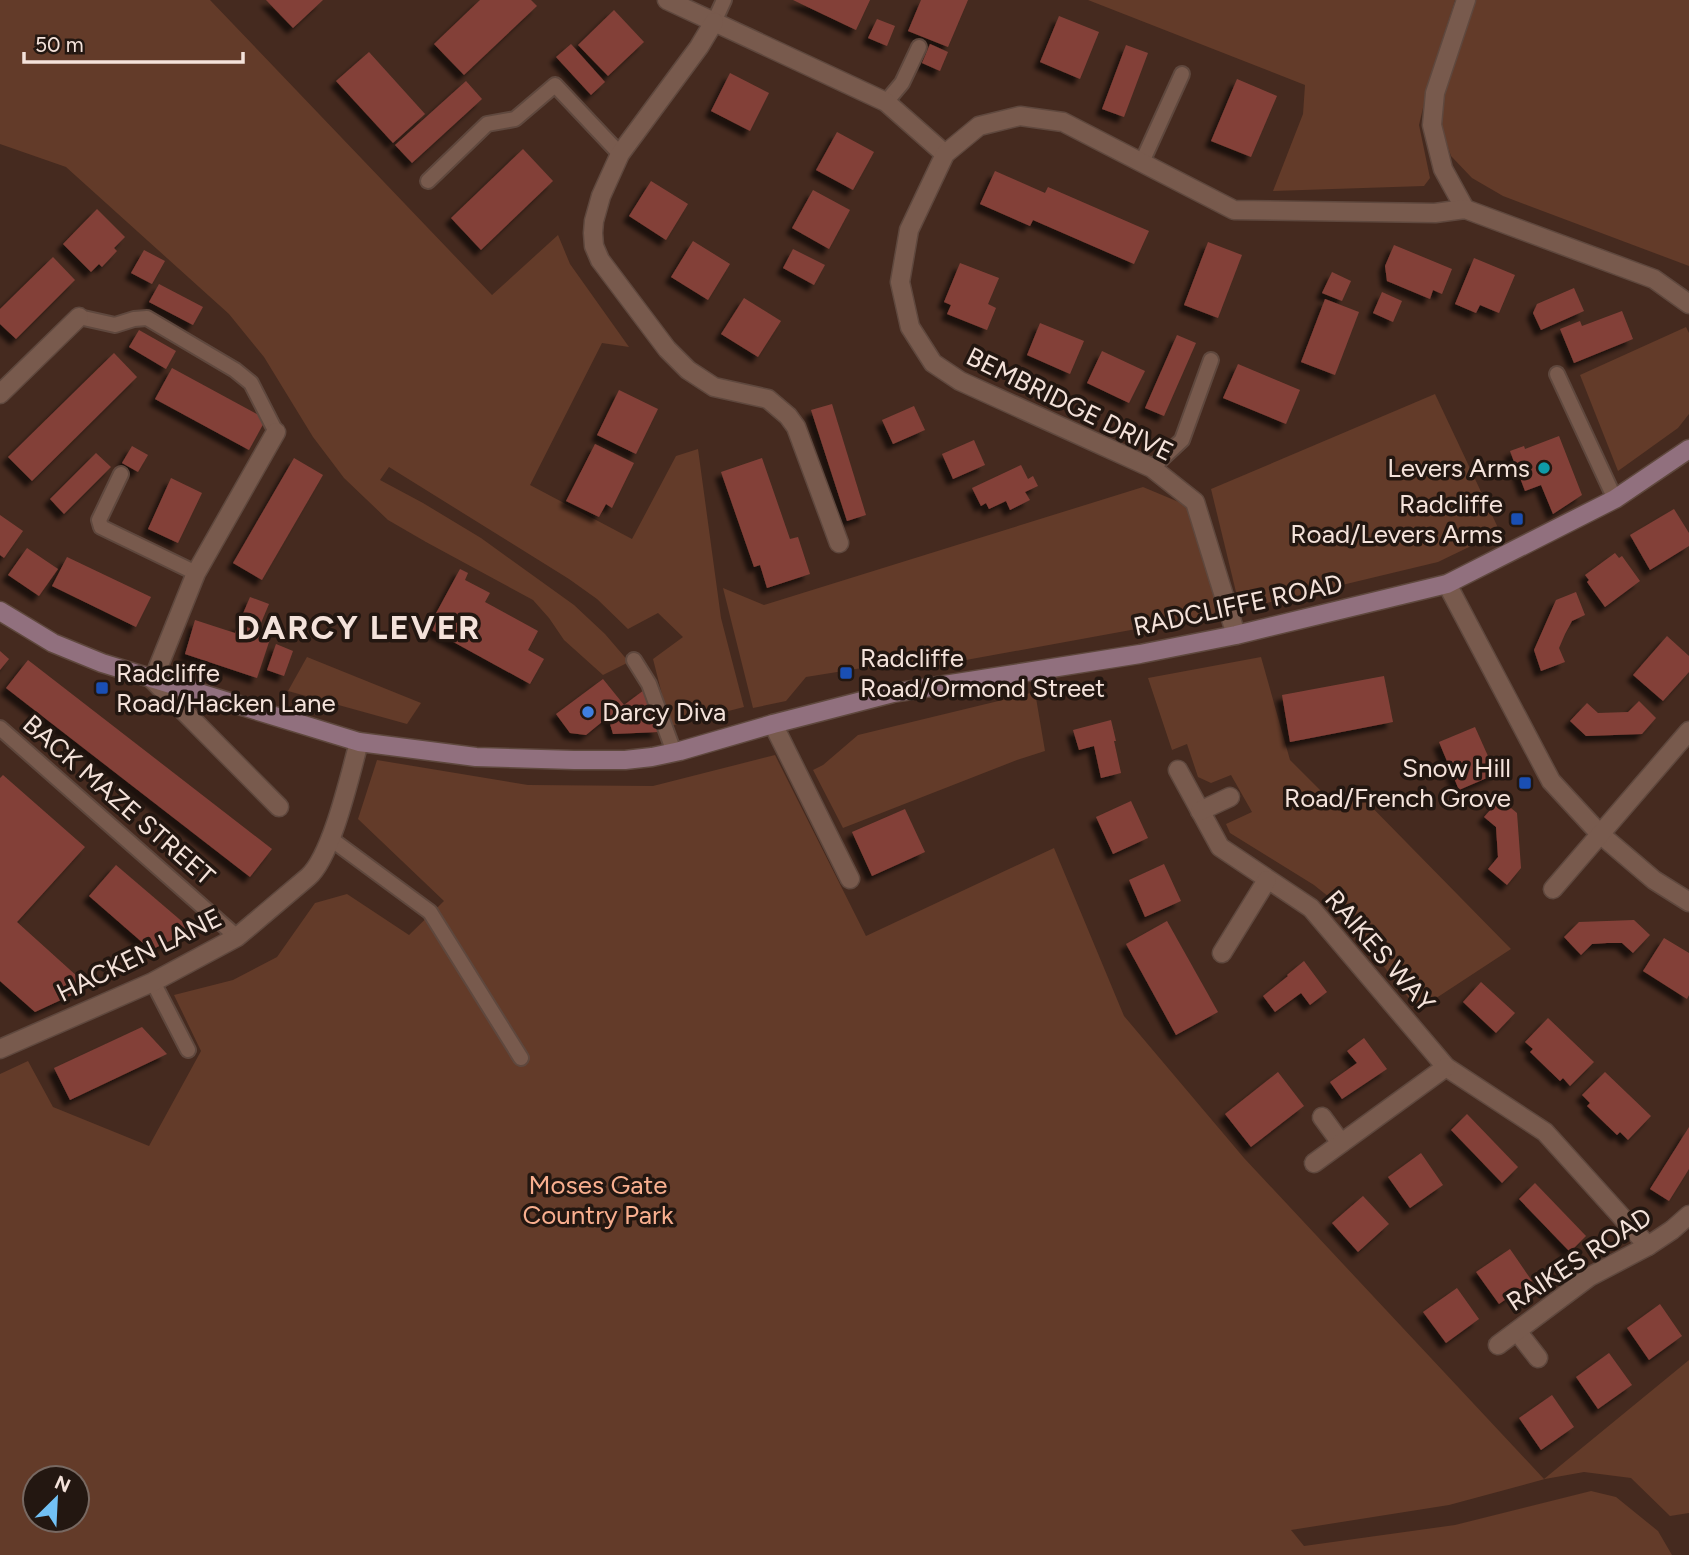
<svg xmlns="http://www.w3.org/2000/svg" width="1689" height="1555" viewBox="0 0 1689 1555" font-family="Figtree,sans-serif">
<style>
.green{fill:#633b29;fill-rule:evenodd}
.building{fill:#834139;filter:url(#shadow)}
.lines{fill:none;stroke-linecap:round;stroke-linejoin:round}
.service-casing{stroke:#5f483e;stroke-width:18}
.minor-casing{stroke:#5f483e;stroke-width:21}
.tertiary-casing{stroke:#5f483e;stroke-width:21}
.secondary-casing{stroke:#5f483e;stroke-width:21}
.service{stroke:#785a4d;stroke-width:14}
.minor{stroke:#785a4d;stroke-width:18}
.tertiary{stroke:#785a4d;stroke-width:18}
.secondary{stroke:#91707e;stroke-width:18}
.culture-dot{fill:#0f9aa8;stroke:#231711;stroke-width:2.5}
.transit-dot{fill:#1a4fb4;stroke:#231711;stroke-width:2.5}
.shop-dot{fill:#3f7fe0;stroke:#231711;stroke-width:2.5}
.labels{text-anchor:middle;stroke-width:7;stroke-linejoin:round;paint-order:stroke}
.street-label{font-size:26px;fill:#f4e2da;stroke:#231711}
.poi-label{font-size:26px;fill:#f4e2da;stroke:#231711;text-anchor:end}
.park-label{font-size:26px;fill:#f9af8f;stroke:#231711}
.district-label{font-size:33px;font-weight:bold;letter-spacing:2px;fill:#f4e2da;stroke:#231711}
</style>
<defs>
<filter id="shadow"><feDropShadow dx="-6" dy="6" stdDeviation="2" flood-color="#0009"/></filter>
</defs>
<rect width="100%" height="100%" fill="#452a1f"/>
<!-- green -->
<g class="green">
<polygon points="0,0 210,0 492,295 558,235 570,264 629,347 602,343 530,485 632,539 676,456 698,449 721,618 744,707 670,726 653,659 683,637 658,613 628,629 597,599 569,579 389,467 380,480 423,503 481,538 574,605 605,634 629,662 603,675 564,640 549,618 533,600 426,542 388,520 344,478 313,437 264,357 229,314 66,167 0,144"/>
<polygon points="1088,0 1455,0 1430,78 1419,125 1430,178 1424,186 1273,191 1303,114 1305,85"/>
<polygon points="1476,0 1689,0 1689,266 1503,196 1472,178 1451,156 1440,124 1445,83"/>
<polygon points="1686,327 1689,333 1689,414 1678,428 1618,471 1580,375"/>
<polygon points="1435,394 1500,532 1438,562 1258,605 1245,603 1236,592 1211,489"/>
<polygon points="1143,487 1186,505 1218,607 1213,615 933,666 862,668 806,677 786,701 753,708 723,588 764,605"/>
<polygon points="307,657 421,703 407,724 288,691"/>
<polygon points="1261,657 1290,760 1327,797 1356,791 1511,949 1418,1010 1329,897 1314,885 1230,833 1226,824 1252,812 1231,775 1211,783 1198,777 1187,744 1172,750 1148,678"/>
<polygon points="1035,692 1045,751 1017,760 843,828 813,770 823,765 858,735"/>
<path d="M775,755L866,936L1054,848L1124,1016L1244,1158L1544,1479L1689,1360V1513L1670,1516L1631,1478L1584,1472L1545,1479L1449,1505L1291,1530L1304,1546L1455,1525L1591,1491L1616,1497L1658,1531L1672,1555H0V1074L28,1061L53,1107L149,1146L201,1051L174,995L233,980L277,957L315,903L347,894L409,935L444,901L358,819L377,760L528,785L653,786ZM35,1478H77V1520H35Z"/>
</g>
<!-- building -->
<g class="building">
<polygon points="266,0 323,0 293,28"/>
<polygon points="480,0 531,0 537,6 464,75 434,44"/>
<polygon points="793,0 870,0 856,30"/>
<polygon points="921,0 968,0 948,47 908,31"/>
<polygon points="614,10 644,42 608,76 578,45"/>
<polygon points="1059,16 1099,32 1080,79 1040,62"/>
<polygon points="877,19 895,26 887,46 868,38"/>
<polygon points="571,44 605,82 591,95 556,57"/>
<polygon points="930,44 948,52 940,71 922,63"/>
<polygon points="1126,45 1148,53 1124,117 1102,109"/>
<polygon points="369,52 425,114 393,143 336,81"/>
<polygon points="730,73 769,93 750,131 711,111"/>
<polygon points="1237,79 1277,96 1251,157 1211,141"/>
<polygon points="466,81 482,99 412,163 395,145"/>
<polygon points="837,132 874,152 853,190 816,170"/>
<polygon points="523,149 553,181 481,250 451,218"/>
<polygon points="995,171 1045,193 1048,187 1149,231 1134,264 1033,220 1030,226 980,204"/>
<polygon points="651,181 688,204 666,240 629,216"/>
<polygon points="813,190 850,210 829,249 792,228"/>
<polygon points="97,209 125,237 114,248 117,251 102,267 99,264 91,272 63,244"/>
<polygon points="693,241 730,264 708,300 671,277"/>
<polygon points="1208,242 1242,255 1218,318 1184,305"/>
<polygon points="1394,245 1452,269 1442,294 1433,290 1430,299 1387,281 1385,266"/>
<polygon points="793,249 825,265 814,285 783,268"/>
<polygon points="144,250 165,261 152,284 131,273"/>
<polygon points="53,257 75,280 16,339 0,324 0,309"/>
<polygon points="1474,258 1515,275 1499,313 1480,305 1476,313 1455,304"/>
<polygon points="960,263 999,278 988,304 996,308 987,330 947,314 951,305 944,302"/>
<polygon points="1332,272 1351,281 1342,301 1322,293"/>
<polygon points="159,284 203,307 193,325 149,302"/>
<polygon points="1574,288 1584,311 1541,330 1533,313 1537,304"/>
<polygon points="1382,292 1402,301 1393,322 1373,313"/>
<polygon points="744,298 781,321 758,357 721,334"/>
<polygon points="1325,299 1359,312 1335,375 1301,362"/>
<polygon points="1622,311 1633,339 1574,363 1560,329 1580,321 1582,326"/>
<polygon points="1040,323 1084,341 1070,374 1027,355"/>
<polygon points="139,330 176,351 166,369 129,347"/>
<polygon points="1177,335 1196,343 1164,416 1145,408"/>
<polygon points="1102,351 1145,371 1129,403 1087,383"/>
<polygon points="114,353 137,377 32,481 8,457"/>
<polygon points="1238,364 1300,390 1286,424 1223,398"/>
<polygon points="172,368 266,419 249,450 155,399"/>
<polygon points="619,390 658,409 636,454 597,435"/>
<polygon points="832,404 866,515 847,521 811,410"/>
<polygon points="914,406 925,430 893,444 882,420"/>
<polygon points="1559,436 1582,495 1553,514 1541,485 1525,491 1510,451 1524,446 1525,449"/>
<polygon points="974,440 985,465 953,479 942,454"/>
<polygon points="595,444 634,463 612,508 606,504 599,517 566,501"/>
<polygon points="132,446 148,455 138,472 122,463"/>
<polygon points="96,453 111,467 64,514 50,499"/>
<polygon points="294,458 323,475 262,580 233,563"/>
<polygon points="762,458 790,539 798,537 810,574 767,588 760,565 754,567 721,472"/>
<polygon points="1021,465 1028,479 1033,476 1038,486 1025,492 1030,500 1010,510 1006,501 989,509 986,503 981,506 972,488"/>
<polygon points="171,478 202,493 178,543 148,529"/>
<polygon points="1674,509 1689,533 1689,546 1650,570 1630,535"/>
<polygon points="0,515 23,531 4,558 0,555"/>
<polygon points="27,548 58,569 39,596 8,575"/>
<polygon points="1615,553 1619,558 1622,556 1640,581 1605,607 1587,582 1589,580 1585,575"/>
<polygon points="67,557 151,597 136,627 52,586"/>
<polygon points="460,569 468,573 465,580 490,593 485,602 538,631 528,650 544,659 530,684 428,628"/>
<polygon points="1576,592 1585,615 1572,621 1565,634 1559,648 1565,662 1541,671 1534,650 1556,600"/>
<polygon points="250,597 269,604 261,623 242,616"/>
<polygon points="195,620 235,633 238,624 271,636 257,678 185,654"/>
<polygon points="1667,636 1689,656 1689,672 1663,701 1633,675"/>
<polygon points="276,644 293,651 284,676 267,670"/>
<polygon points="0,651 9,659 0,670"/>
<polygon points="28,660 272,849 250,877 6,688"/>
<polygon points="1384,676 1393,722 1290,742 1282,695"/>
<polygon points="603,679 624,705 644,690 659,732 613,734 608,717 586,735 570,733 556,714"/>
<polygon points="1639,701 1656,718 1642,734 1586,736 1570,721 1587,703 1598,713 1628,712"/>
<polygon points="1111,720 1116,741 1114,741 1121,773 1101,778 1094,746 1079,750 1073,730"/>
<polygon points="1475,727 1496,774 1459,790 1439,742"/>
<polygon points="3,775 85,847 17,922 89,987 35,1012 0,981 0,778"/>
<polygon points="1500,799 1517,813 1521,868 1507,885 1488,869 1498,857 1496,827 1484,817"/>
<polygon points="1131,801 1148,838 1113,854 1096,817"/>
<polygon points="905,809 925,852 872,876 852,832"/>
<polygon points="1164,864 1181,901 1145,917 1129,880"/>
<polygon points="116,865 192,930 151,950 89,896"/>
<polygon points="1634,920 1650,935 1633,953 1622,943 1607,943 1592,944 1581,955 1564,937 1579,922"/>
<polygon points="1167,921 1218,1012 1176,1035 1126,944"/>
<polygon points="1664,938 1689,953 1689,995 1687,999 1643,971"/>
<polygon points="1304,961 1327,992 1310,1005 1301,993 1275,1012 1263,996 1288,976 1287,975"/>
<polygon points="1481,982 1515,1013 1496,1033 1463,1002"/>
<polygon points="1548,1018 1594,1062 1570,1086 1563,1078 1560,1081 1530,1052 1533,1049 1525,1042"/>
<polygon points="142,1027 167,1054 70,1100 54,1068"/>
<polygon points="1364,1038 1387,1069 1342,1099 1330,1082 1357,1063 1347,1051"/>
<polygon points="1278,1072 1304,1106 1251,1147 1225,1114"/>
<polygon points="1605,1072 1651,1116 1628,1140 1620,1132 1617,1135 1587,1106 1590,1103 1582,1095"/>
<polygon points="1467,1114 1518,1167 1502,1183 1451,1130"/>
<polygon points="1689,1127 1689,1169 1669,1201 1650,1189"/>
<polygon points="1421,1153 1443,1185 1410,1208 1388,1177"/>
<polygon points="1535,1183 1586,1236 1570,1252 1519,1199"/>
<polygon points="1363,1196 1389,1224 1358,1252 1332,1223"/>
<polygon points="1510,1249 1532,1281 1499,1304 1476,1272"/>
<polygon points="1457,1288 1479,1319 1446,1343 1423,1312"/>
<polygon points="1660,1304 1682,1336 1649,1360 1627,1328"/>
<polygon points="1609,1353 1632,1385 1598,1409 1576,1377"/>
<polygon points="1552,1395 1574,1427 1541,1450 1519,1418"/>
</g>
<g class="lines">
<!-- service casing -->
<g class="service-casing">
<g id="service">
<polyline points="714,22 724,0"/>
<polyline points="886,102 902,83 919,47"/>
<polyline points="1142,162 1182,74"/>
<polyline points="428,181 487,124 515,119 555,85 620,154"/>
<polyline points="79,317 115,325 134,319 147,318 235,370 251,383 276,432"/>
<polyline points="1557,374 1615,499"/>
<polyline points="1152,468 1182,440 1211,360"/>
<polyline points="121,474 99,520 101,527 196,573"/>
<polyline points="634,660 649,684 674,752"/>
<polyline points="0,728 237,937"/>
<polyline points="331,839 430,912 521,1058"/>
<polyline points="153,982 188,1050"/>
</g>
</g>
<!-- minor casing -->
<g class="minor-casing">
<g id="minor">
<polyline points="667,0 886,102 945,154"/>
<polyline points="714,22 699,47 620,154 601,196 594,221 593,233 594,246 600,260 667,349 688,370 714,387 768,399 788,416 796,427 839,543"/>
<polyline points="1465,209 1443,169 1432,125 1435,93 1466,0"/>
<polyline points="0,394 79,317"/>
<polyline points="276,432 196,573 153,680 279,807"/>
<polyline points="1447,584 1551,781 1600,834 1654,880 1689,902"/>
<polyline points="1236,635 1195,502 1152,468 960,381 933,363 910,327 900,282 909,230 945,154 979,126 1020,116 1063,122 1234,210 1435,213 1465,209 1654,279 1689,304"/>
<polyline points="773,724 850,879"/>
<polyline points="1178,770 1220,847 1311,908 1446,1067 1545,1132 1648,1246"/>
<polyline points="1200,811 1230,797"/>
<polyline points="1553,889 1689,731"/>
<polyline points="1222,953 1267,880"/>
<polyline points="1322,1117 1341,1143"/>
<polyline points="1314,1163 1446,1067"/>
<polyline points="1517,1331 1538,1358"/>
<polyline points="1498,1345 1589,1277 1648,1246 1672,1230 1689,1215"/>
</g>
</g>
<!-- tertiary casing -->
<g class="tertiary-casing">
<path id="tertiary" d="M0,1049L153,982L237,937L308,877C332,856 350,775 359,742"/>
</g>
<!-- secondary casing -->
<g class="secondary-casing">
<polyline id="secondary" points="0,611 53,643 102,663 359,742 476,757 574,760 625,760 652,757 680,751 773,724 893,693 1140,654 1236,635 1447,584 1615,499 1689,449"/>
</g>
<!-- service -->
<use href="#service" class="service"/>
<!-- minor -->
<use href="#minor" class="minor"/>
<!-- tertiary -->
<use href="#tertiary" class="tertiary"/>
<!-- secondary -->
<use href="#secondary" class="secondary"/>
</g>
<!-- markers -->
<circle class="culture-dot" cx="1544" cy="468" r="7"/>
<g class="transit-dot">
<rect x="1510" y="512" width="14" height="14" rx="3.5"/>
<rect x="839" y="666" width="14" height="14" rx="3.5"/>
<rect x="95" y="681" width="14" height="14" rx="3.5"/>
<rect x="1518" y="776" width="14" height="14" rx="3.5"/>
</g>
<circle class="shop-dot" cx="588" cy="712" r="7"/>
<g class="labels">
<!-- street labels -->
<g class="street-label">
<text transform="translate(1070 404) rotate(26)" y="9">BEMBRIDGE DRIVE</text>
<text transform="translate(1238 605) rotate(-12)" y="9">RADCLIFFE ROAD</text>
<text transform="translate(119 800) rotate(41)" y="9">BACK MAZE STREET</text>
<text transform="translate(1380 951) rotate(49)" y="9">RAIKES WAY</text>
<text transform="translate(139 955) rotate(-26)" y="9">HACKEN LANE</text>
<text transform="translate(1579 1259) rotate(-33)" y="9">RAIKES ROAD</text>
</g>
<!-- poi labels -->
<g class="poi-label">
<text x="1530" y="477">Levers Arms</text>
<text x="1503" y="513">Radcliffe<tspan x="1503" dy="30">Road/Levers Arms</tspan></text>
<text x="860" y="667" text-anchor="start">Radcliffe<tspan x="860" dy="30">Road/Ormond Street</tspan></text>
<text x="116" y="682" text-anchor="start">Radcliffe<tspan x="116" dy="30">Road/Hacken Lane</tspan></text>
<text x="602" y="721" text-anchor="start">Darcy Diva</text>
<text x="1511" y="777">Snow Hill<tspan x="1511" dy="30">Road/French Grove</tspan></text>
</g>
<!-- park labels -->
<g class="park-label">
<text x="598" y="1194">Moses Gate<tspan x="598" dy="30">Country Park</tspan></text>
</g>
<!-- district labels -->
<g class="district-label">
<text x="359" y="639">DARCY LEVER</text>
</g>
</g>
<!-- north arrow -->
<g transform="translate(56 1499) rotate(24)"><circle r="33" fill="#231711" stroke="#776861" stroke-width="2"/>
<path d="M0-5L12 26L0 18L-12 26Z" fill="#72c1f5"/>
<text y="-10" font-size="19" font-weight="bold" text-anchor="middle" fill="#f4e2da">N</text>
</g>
<!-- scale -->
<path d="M24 52v10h219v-10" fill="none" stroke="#f4e2da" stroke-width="3.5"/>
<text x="35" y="52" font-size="21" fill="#f4e2da" stroke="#231711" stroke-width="5" paint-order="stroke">50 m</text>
</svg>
